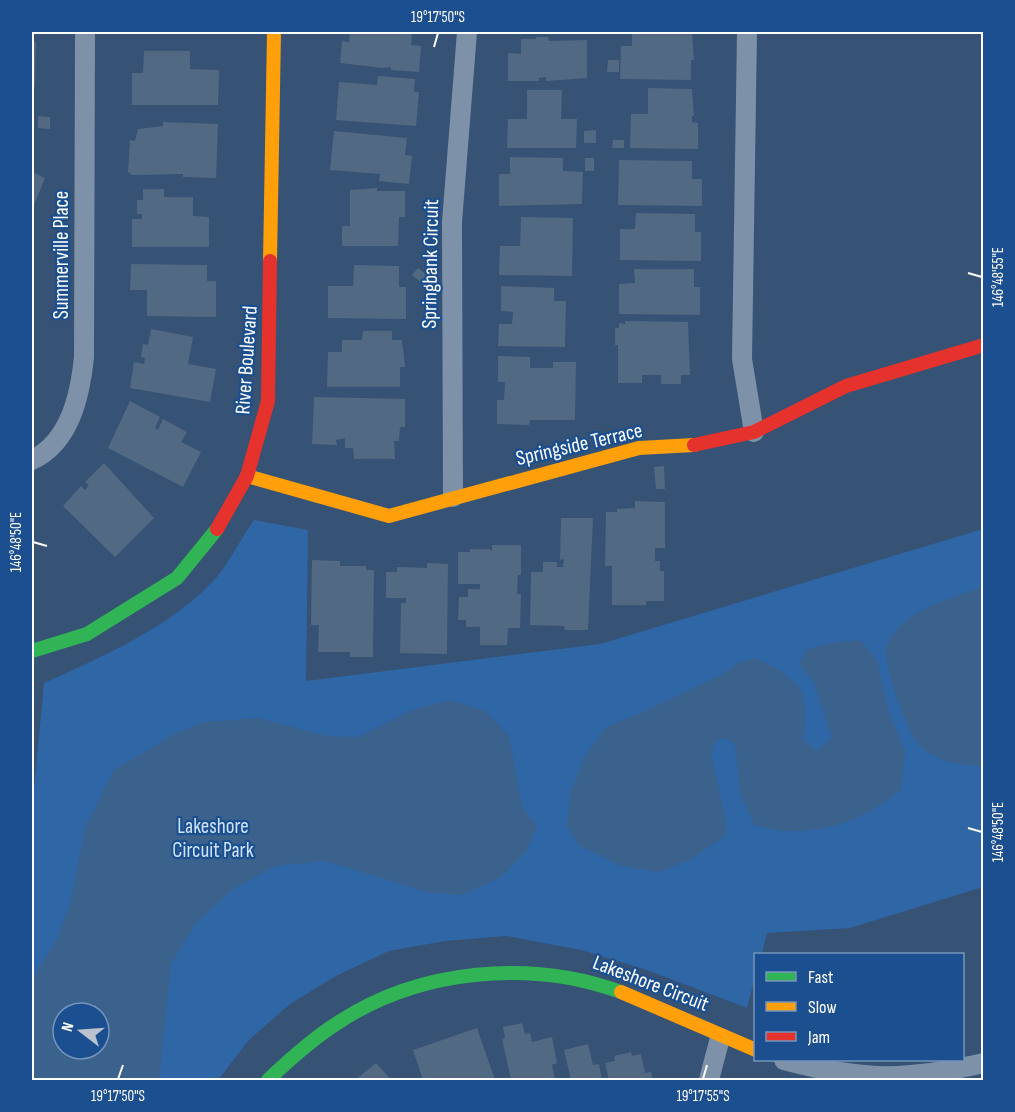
<svg xmlns="http://www.w3.org/2000/svg" width="1015" height="1112" viewBox="0 0 1015 1112" font-family="'Sofia Sans Condensed',sans-serif">
<style>
.green{fill:#2f66a5;fill-rule:evenodd}
.water{fill:#3b618d;fill-rule:evenodd}
.building{fill:#526984}
.lines{fill:none;stroke-linecap:round;stroke-linejoin:round}
.street{stroke:#7d92a8;stroke-width:20}
.fast{stroke:#30b455;stroke-width:14}
.slow{stroke:#ff9f0a;stroke-width:14}
.jam{stroke:#e5322d;stroke-width:14}
.ticks{fill:none;stroke:#fff;stroke-width:2}
.labels{text-anchor:middle;stroke-width:4.5;stroke-linejoin:round;paint-order:stroke}
.street-label{font-size:21px;fill:#fff;stroke:#1b4f8f}
.park-label{font-size:21px;fill:#cfe3fa;stroke:#1b4f8f}
.neatline{fill:none;stroke:#fff;stroke-width:2}
.ticks-label{font-size:15px;text-anchor:middle;fill:#fff}
</style>
<rect width="100%" height="100%" fill="#365274"/>
<!-- green -->
<path class="green" d="M254,520L308,530L306,681L600,644L983,529V887L850,928L767,933L762,954H756L755,977L747,1008L647,970L581,950L506,936L445,941L389,951L336,976L290,1004L249,1040L218,1080H32V810L44,683C104,656 171,627 216,578C230,561 241,538 254,520ZM63,1013H99V1049H63Z"/>
<!-- water -->
<g class="water">
<path d="M983,587V766C961,765 936,763 919,745C907,731 881,662 887,645C902,609 951,599 983,587Z"/>
<path d="M860,640L877,660L888,709L905,752L901,790C859,824 807,841 754,825L740,793L735,744L724,738L715,742L711,754L727,826L724,837L691,859L660,872L621,866L578,845L567,826L570,793L586,755L606,727L641,713L719,676L740,662L756,658C801,681 810,688 803,740L817,751L832,738L814,682L799,663L807,649L836,642Z"/>
<path d="M450,700L485,711L509,736L522,806L537,826L527,850L501,877L462,895L426,892L326,861L275,866L233,889L196,923L171,964L159,1080H32V980L57,939L71,901L85,828L113,771L174,734L204,722L258,718L327,736L358,737L412,710ZM63,1013H99V1049H63Z"/>
</g>
<!-- building -->
<g class="building">
<polygon points="350,32 412,32 411,45 421,46 419,72 391,70 391,67 383,68 340,63 342,41 349,42"/>
<polygon points="632,32 692,32 694,60 691,60 691,80 620,79 621,46 632,46"/>
<polygon points="536,37 548,37 549,41 587,40 587,78 546,81 546,77 539,78 539,81 508,81 508,53 521,54 521,39 536,39"/>
<polygon points="32,42 36,42 35,87 32,87"/>
<polygon points="144,51 190,51 190,69 219,70 218,105 132,105 132,73 143,73"/>
<polygon points="608,60 619,60 619,72 607,72"/>
<polygon points="378,76 415,79 414,92 419,92 416,126 336,120 339,82 377,85"/>
<polygon points="648,88 692,89 694,116 692,116 692,122 698,123 698,149 630,148 631,114 648,114"/>
<polygon points="527,90 562,90 561,119 577,119 576,148 507,148 508,119 527,119"/>
<polygon points="38,116 50,117 50,129 38,128"/>
<polygon points="163,122 218,124 216,178 183,177 183,174 132,175 128,172 130,140 135,141 138,129 163,126"/>
<polygon points="596,130 596,143 584,143 584,131"/>
<polygon points="334,131 407,138 405,155 412,156 409,184 379,181 380,174 330,170"/>
<polygon points="613,140 624,140 624,148 612,148"/>
<polygon points="510,157 563,158 563,171 583,172 582,204 499,206 499,174 510,174"/>
<rect x="585" y="158" width="9" height="13"/>
<polygon points="619,160 692,161 692,179 702,179 702,206 618,205"/>
<polygon points="32,172 45,178 32,210"/>
<polygon points="377,188 377,191 405,191 405,217 399,217 398,246 342,246 342,226 350,226 350,190"/>
<polygon points="143,189 164,189 164,197 193,197 193,216 209,217 209,247 132,247 132,219 142,219 142,214 137,214 137,200 143,200"/>
<polygon points="636,213 695,214 695,232 701,232 701,261 620,260 620,229 635,229"/>
<polygon points="521,217 573,218 572,276 499,275 500,246 520,246"/>
<polygon points="131,264 207,265 207,281 216,281 216,317 147,316 147,290 130,290"/>
<polygon points="354,265 399,266 399,287 406,287 406,319 328,318 328,286 353,286"/>
<polygon points="418,268 435,282 429,289 412,275"/>
<polygon points="634,269 694,269 694,287 700,287 700,315 619,314 619,284 635,283"/>
<polygon points="501,286 554,288 554,301 566,301 565,347 498,346 499,324 512,324 513,312 501,311"/>
<polygon points="625,321 688,322 690,375 681,375 681,384 661,384 661,375 642,375 642,383 618,383 618,345 615,345 615,328 619,328 619,323 625,324"/>
<polygon points="151,329 193,337 188,364 216,369 210,402 130,388 134,362 144,364 145,358 141,357 143,344 148,345"/>
<polygon points="363,331 392,331 392,340 402,340 405,367 400,367 400,387 327,387 328,352 342,352 342,340 362,340"/>
<polygon points="498,356 530,357 530,368 553,368 553,362 576,362 575,420 530,420 529,425 497,424 497,400 504,400 505,382 498,382"/>
<polygon points="314,397 405,399 405,427 400,427 399,441 394,441 395,459 354,459 353,448 345,448 345,438 336,440 337,445 312,444"/>
<polygon points="130,401 160,417 155,428 158,430 163,419 187,432 181,442 201,452 183,487 108,448"/>
<polygon points="104,463 154,518 115,557 63,506 81,486 85,490 89,485 85,482"/>
<polygon points="664,466 665,489 656,489 654,467"/>
<polygon points="635,501 665,502 665,548 655,548 655,561 660,561 660,571 664,571 664,601 646,601 646,605 612,605 612,566 605,566 606,512 617,512 617,509 635,508"/>
<polygon points="561,518 593,518 588,630 565,630 564,626 530,625 531,572 543,572 543,562 557,562 557,567 563,567 564,559 560,560"/>
<polygon points="492,545 521,545 521,575 518,575 517,594 521,594 520,628 508,628 507,645 480,645 480,627 466,627 466,620 458,620 459,597 468,597 468,589 480,589 480,584 458,584 458,552 470,552 470,549 490,549 492,552"/>
<polygon points="312,560 340,561 340,566 366,566 366,570 374,570 373,657 350,657 350,652 318,652 319,625 311,625"/>
<polygon points="427,563 448,564 447,654 400,653 401,603 406,603 406,598 386,598 386,572 397,572 397,567 427,568"/>
<polygon points="522,1023 525,1034 530,1033 532,1042 552,1037 557,1063 552,1065 555,1080 511,1080 502,1039 505,1038 503,1027"/>
<polygon points="477,1028 495,1080 423,1080 413,1050"/>
<polygon points="588,1044 593,1065 599,1064 602,1080 571,1080 564,1050"/>
<polygon points="631,1052 632,1056 641,1054 645,1073 651,1072 653,1080 609,1080 605,1063 615,1061 614,1056"/>
<polygon points="376,1063 391,1080 355,1080"/>
</g>
<g class="lines">
<!-- street -->
<g class="street">
<polyline points="747,32 742,359 754,432"/>
<path d="M32,460C70,442 80,396 84,357L85,32"/>
<polyline points="453,497 452,222 467,32"/>
<path d="M784,1060C863,1081 904,1081 984,1063"/>
<polyline points="709,1080 720,1038"/>
</g>
<!-- fast -->
<g class="fast">
<polyline points="32,651 87,634 177,578 217,529"/>
<path d="M268,1080C290,1059 312,1039 339,1022C420,969 531,959 621,992"/>
</g>
<!-- slow -->
<g class="slow">
<polyline points="270,261 274,32"/>
<polyline points="247,476 389,516 639,448 694,445"/>
<polyline points="621,992 756,1050"/>
</g>
<!-- jam -->
<g class="jam">
<polyline points="694,445 754,432 846,386 984,345"/>
<polyline points="217,529 247,476 268,401 270,261"/>
</g>
</g>
<!-- ticks -->
<path class="ticks" d="M434,47L438,33M968,273L982,277M33,542L47,546M968,828L982,832M118,1079L123,1065M703,1079L707,1065"/>
<g class="labels">
<!-- street labels -->
<g class="street-label">
<text transform="translate(61 255) rotate(-90)" y="7">Summerville Place</text>
<text transform="translate(430 264) rotate(-89)" y="7">Springbank Circuit</text>
<text transform="translate(246 360) rotate(-86)" y="7">River Boulevard</text>
<text transform="translate(579 444) rotate(-13)" y="7">Springside Terrace</text>
<text transform="translate(651 983) rotate(21)" y="7">Lakeshore Circuit</text>
</g>
<!-- park labels -->
<g class="park-label">
<text x="213" y="833">Lakeshore<tspan x="213" dy="24">Circuit Park</tspan></text>
</g>
</g>
<!-- border -->
<rect width="1015" height="1112" fill="none" stroke="#1b4f8f" stroke-width="66"/>
<!-- legend -->
<rect x="754" y="953" width="210" height="108" fill="#1b4f8f" stroke="#7695bc" stroke-width="1.5"/>
<rect x="766" y="972" width="30" height="9" fill="#30b455" stroke="#7695bc" stroke-width="1.5"/>
<text x="808" y="983" font-size="18" fill="#ffffff">Fast</text>
<rect x="766" y="1002" width="30" height="9" fill="#ff9f0a" stroke="#7695bc" stroke-width="1.5"/>
<text x="808" y="1013" font-size="18" fill="#ffffff">Slow</text>
<rect x="766" y="1032" width="30" height="9" fill="#e5322d" stroke="#7695bc" stroke-width="1.5"/>
<text x="808" y="1043" font-size="18" fill="#ffffff">Jam</text>
<!-- north arrow -->
<g transform="translate(81 1031) rotate(287)"><circle r="28" fill="#1b4f8f" stroke="#7695bc" stroke-width="1.5"/>
<path d="M0-4.5L10 22L0 15L-10 22Z" fill="#b9c2ce"/>
<text y="-9" font-size="16" font-weight="bold" text-anchor="middle" fill="#ffffff">N</text>
</g>
<rect x="33" y="33" width="949" height="1046" class="neatline"/>
<g class="ticks-label">
<text x="438" y="22">19°17'50"S</text>
<text transform="translate(998 277) rotate(-90)" y="5">146°48'55"E</text>
<text transform="translate(16 542) rotate(-90)" y="5">146°48'50"E</text>
<text transform="translate(998 832) rotate(-90)" y="5">146°48'50"E</text>
<text x="118" y="1101">19°17'50"S</text>
<text x="703" y="1101">19°17'55"S</text>
</g>
</svg>
